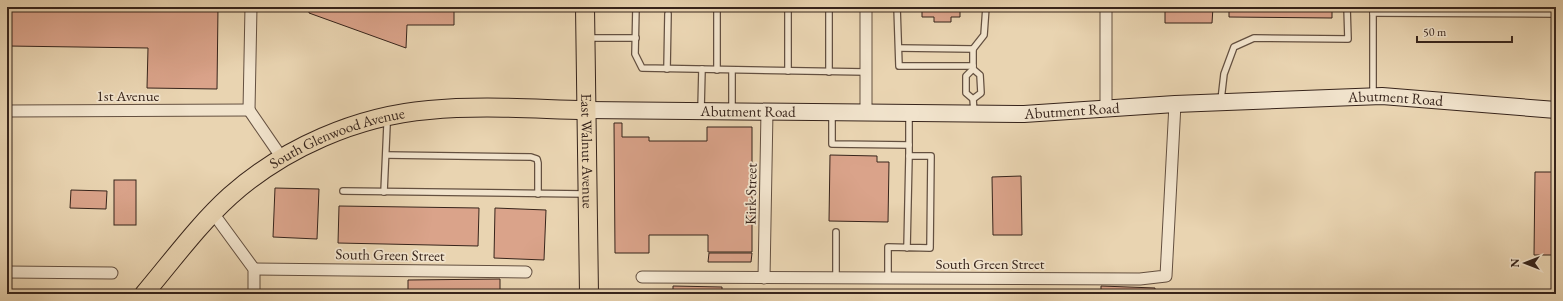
<svg xmlns="http://www.w3.org/2000/svg" width="1563" height="301" viewBox="0 0 1563 301" font-family="'EB Garamond',serif">
<style>
.building{fill:#daa38a;stroke:#37241b}
.lines{fill:none;stroke-linecap:round;stroke-linejoin:round}
.service-casing{stroke:#645040;stroke-width:8}
.minor-casing{stroke:#645040;stroke-width:13}
.secondary-casing{stroke:#37241b;stroke-width:18}
.primary-casing{stroke:#37241b;stroke-width:20}
.service{stroke:#f1e3cc;stroke-width:5.5}
.minor{stroke:#f1e3cc;stroke-width:11}
.secondary{stroke:#f1e3cc;stroke-width:16}
.primary{stroke:#e9d4b1;stroke-width:18}
.labels{text-anchor:middle;stroke-width:3.5;stroke-linejoin:round;paint-order:stroke}
.street-label{font-size:15px;fill:#37241b;stroke:#f1e3cc}
</style>
<rect width="100%" height="100%" fill="#e9d4b1"/>
<filter id="stains"><feTurbulence type="fractalNoise" baseFrequency=".005" numOctaves="4"/><feColorMatrix values="0 0 0 0 .2 0 0 0 0 .09 0 0 0 0 .02 0 0 0 .5 -.17"/></filter>
<radialGradient id="worn" r=".72"><stop offset=".6" stop-color="#630" stop-opacity="0"/><stop offset="1" stop-color="#630" stop-opacity=".3"/></radialGradient>
<!-- building -->
<g class="building">
<polygon points="7,7 218,7 217,89 147,88 148,48 8,46 7,86"/>
<polygon points="309,7 454,7 454,25 407,25 406,48 309,13"/>
<polygon points="913,7 971,7 971,9 960,9 960,17 951,17 951,22 934,22 934,17 922,17 922,9 913,9"/>
<polygon points="1165,7 1213,7 1212,23 1165,23"/>
<polygon points="1229,7 1332,7 1332,18 1229,17"/>
<polygon points="614,123 622,123 622,137 649,137 649,141 707,141 707,127 752,127 752,252 708,252 708,235 649,235 649,253 615,253"/>
<polygon points="830,155 877,156 877,162 889,162 888,222 829,221"/>
<polygon points="1535,172 1556,172 1556,255 1534,255"/>
<polygon points="1021,176 1022,235 993,235 992,177"/>
<rect x="114" y="180" width="22" height="45"/>
<polygon points="275,188 319,189 317,239 273,237"/>
<polygon points="71,190 107,191 106,209 70,208"/>
<polygon points="339,206 479,208 478,246 338,243"/>
<polygon points="495,208 546,210 544,260 494,258"/>
<polygon points="709,253 752,253 751,262 708,262"/>
<polygon points="500,279 500,294 408,294 408,280"/>
<polygon points="673,286 722,287 722,294 673,294"/>
<polygon points="1101,286 1155,288 1155,294 1101,294"/>
<polygon points="832,293 880,294 832,294"/>
</g>
<g class="lines">
<!-- service casing -->
<g class="service-casing">
<g id="service">
<polyline points="636,7 635,54 642,68 866,72"/>
<polyline points="788,7 788,71"/>
<polyline points="897,7 899,66 973,66"/>
<polyline points="1373,7 1373,96"/>
<polyline points="1373,13 1553,14 1553,7"/>
<polyline points="588,38 636,38"/>
<polyline points="899,48 973,49"/>
<polyline points="667,69 668,14"/>
<polyline points="973,69 980,75 981,93 973,99"/>
<polyline points="717,70 717,7"/>
<polyline points="829,72 829,7"/>
<polyline points="1221,100 1224,74 1234,47 1254,38 1348,39 1347,7"/>
<polyline points="701,109 702,69"/>
<polyline points="732,110 732,70"/>
<polyline points="974,112 973,99 966,93 966,76 973,69 973,49 984,35 986,7"/>
<polyline points="832,113 832,144 909,145"/>
<polyline points="386,155 531,157 537,159 538,163 538,194"/>
<polyline points="909,156 909,114"/>
<polyline points="343,191 585,194"/>
<polyline points="384,192 387,125 386,120"/>
<polyline points="888,278 888,247 930,248 931,156 909,156 907,248"/>
<polyline points="836,279 836,232"/>
</g>
</g>
<!-- minor casing -->
<g class="minor-casing">
<g id="minor">
<polyline points="1106,7 1106,110"/>
<polyline points="249,110 251,7"/>
<polyline points="249,110 282,158"/>
<polyline points="7,111 249,110"/>
<polyline points="866,112 866,7"/>
<polyline points="213,213 254,269 254,294"/>
<polyline points="254,269 526,272"/>
<polyline points="7,272 112,273"/>
<polyline points="642,277 1140,279 1166,276 1175,104"/>
<polyline points="764,278 767,111"/>
</g>
</g>
<!-- secondary casing -->
<g class="secondary-casing">
<g id="secondary">
<path id="s1" d="M586,110L1024,114L1175,104L1382,96L1556,110"/>
</g>
</g>
<!-- primary casing -->
<g class="primary-casing">
<g id="primary">
<path id="s2" d="M585,7L589,294"/>
<path id="s3" d="M144,294C172,261 198,225 230,196C284,148 357,116 429,110C481,105 534,109 586,110"/>
</g>
</g>
<!-- service -->
<use href="#service" class="service"/>
<!-- minor -->
<use href="#minor" class="minor"/>
<!-- secondary -->
<use href="#secondary" class="secondary"/>
<!-- primary -->
<use href="#primary" class="primary"/>
</g>
<g class="labels">
<!-- street labels -->
<g class="street-label">
<text x="128" y="101">1st Avenue</text>
<text dy="5" stroke="none"><textPath href="#s1" startOffset="810">Abutment Road</textPath></text>
<text dy="5" stroke="none"><textPath href="#s1" startOffset="162">Abutment Road</textPath></text>
<text dy="5" stroke="none"><textPath href="#s1" startOffset="486">Abutment Road</textPath></text>
<text dy="5" stroke="none"><textPath href="#s3" startOffset="254">South Glenwood Avenue</textPath></text>
<text dy="5" stroke="none"><textPath href="#s2" startOffset="144">East Walnut Avenue</textPath></text>
<text transform="translate(751 194) rotate(-89)" y="5">Kirk Street</text>
<text transform="translate(390 255) rotate(1)" y="5">South Green Street</text>
<text x="990" y="269">South Green Street</text>
</g>
</g>
<!-- margin -->
<rect width="1563" height="301" fill="none" stroke="#e9d4b1" stroke-width="24"/>
<rect x="8" y="8" width="1547" height="285" fill="none" stroke="#37241b" stroke-width="2"/>
<rect x="12" y="12" width="1539" height="277" fill="none" stroke="#37241b"/>
<!-- north arrow -->
<g transform="translate(1525 263) rotate(270)" stroke="#f1e3cc" stroke-width="3" paint-order="stroke">
<path d="M0-3L7 15L0 10L-7 15Z" fill="#37241b"/>
<text y="-6" font-size="11" font-weight="bold" text-anchor="middle" fill="#37241b">N</text>
</g>
<!-- scale -->
<path d="M1417 36v6h95v-6" fill="none" stroke="#37241b" stroke-width="2"/>
<text x="1423" y="36" font-size="12" fill="#37241b" stroke="#f1e3cc" stroke-width="3" paint-order="stroke">50 m</text>
<rect width="100%" height="100%" filter="url(#stains)"/>
<rect width="100%" height="100%" fill="url(#worn)"/>
</svg>
